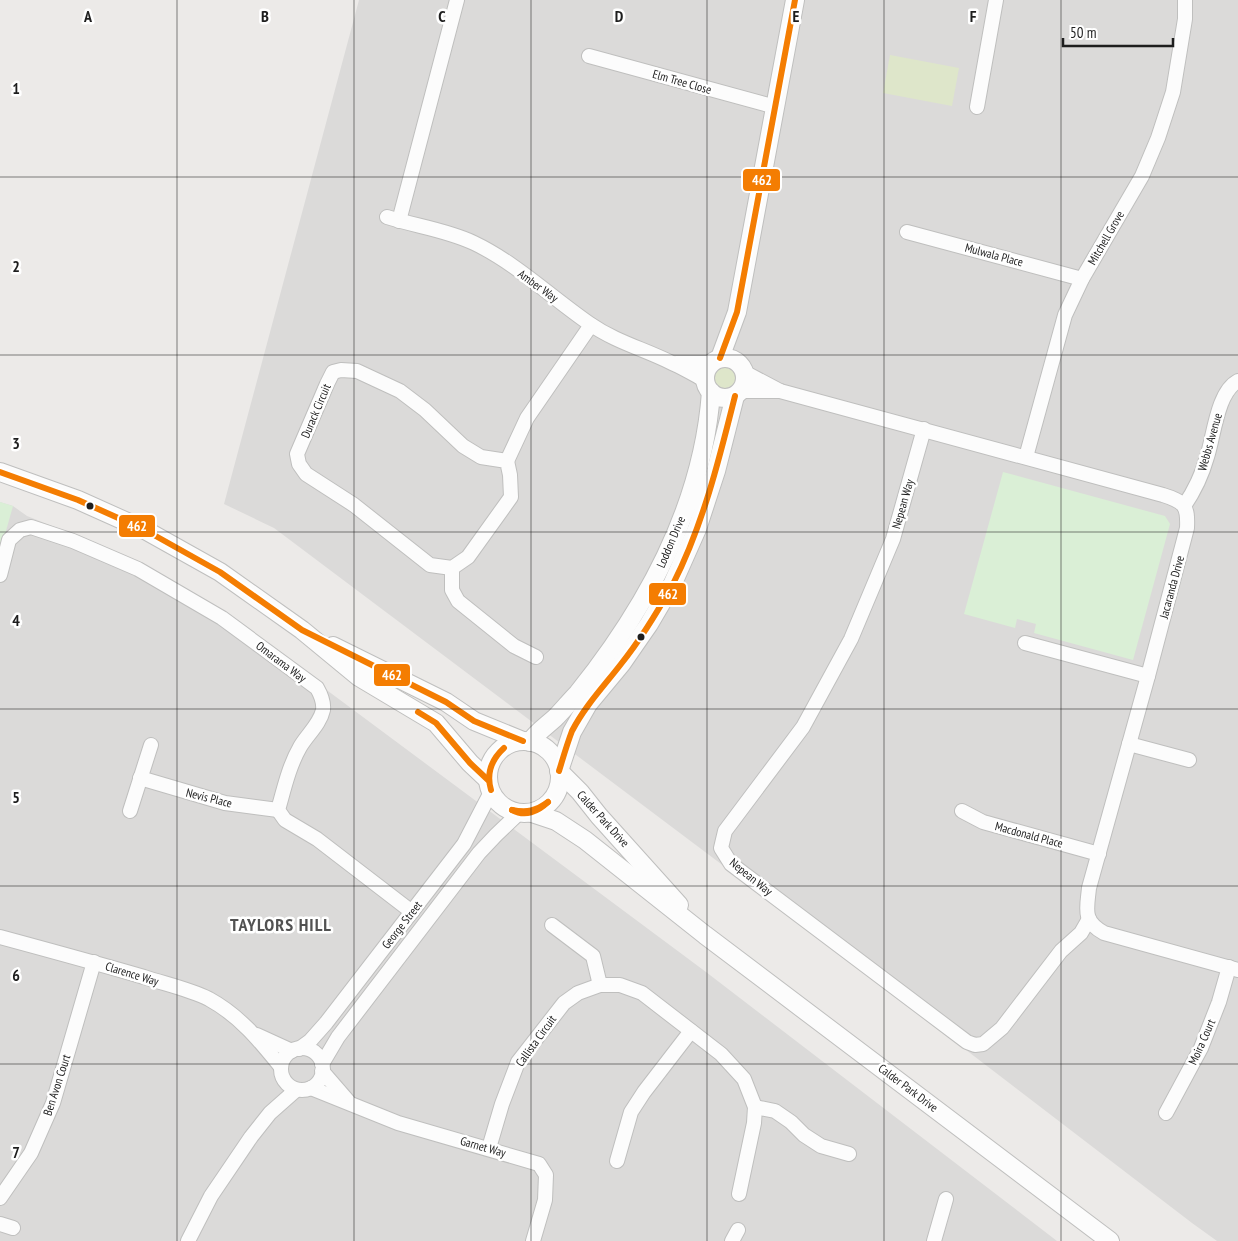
<svg xmlns="http://www.w3.org/2000/svg" width="1238" height="1241" viewBox="0 0 1238 1241" font-family="'PT Sans Narrow',sans-serif">
<style>
.residential{fill:#dbdad9}
.grass{fill:#dee6ca}
.park{fill:#daefd6}
.lines{fill:none;stroke-linecap:round;stroke-linejoin:round}
.minor-casing{stroke:#bfbfbe;stroke-width:16}
.tertiary-casing{stroke:#bfbfbe;stroke-width:20}
.minor{stroke:#fcfcfc;stroke-width:14}
.tertiary{stroke:#fcfcfc;stroke-width:18}
.bus-1-casing{stroke:#fff;stroke-width:10}
.bus-1{stroke:#f47d02;stroke-width:6}
.grid{fill:none;stroke:#1e1e1e;stroke-width:1;stroke-opacity:0.55}
.bus-dot{fill:#1e1e1e;stroke:#fff;stroke-width:2}
.labels{text-anchor:middle;stroke-width:5;stroke-linejoin:round;paint-order:stroke}
.street-label{font-size:12px;fill:#1e1e1e;stroke:#fff}
.district-label{font-size:18px;font-weight:bold;letter-spacing:1px;fill:#515151;stroke:#fff}
.grid-label{font-size:16px;text-anchor:middle;font-weight:bold;fill:#1e1e1e;stroke:#fff;stroke-width:5;stroke-linejoin:round;paint-order:stroke}
.line-badge{stroke:#fff;stroke-width:2}
.badge-label{font-size:14px;text-anchor:middle;font-weight:bold;fill:#fff}
</style>
<rect width="100%" height="100%" fill="#eceae8"/>
<!-- residential -->
<g class="residential">
<polygon points="359,0 1238,0 1238,1241 1217,1241 1192,1223 829,945 274,528 224,504"/>
<polygon points="0,502 13,506 27,516 98,544 187,589 272,647 328,691 706,972 1057,1241 0,1241"/>
</g>
<!-- grass -->
<g class="grass">
<polygon points="890,55 959,68 952,106 883,93"/>
<circle cx="725" cy="377" r="11"/>
</g>
<!-- park -->
<g class="park">
<polygon points="1003,472 1165,516 1170,524 1133,660 1034,633 1036,624 1017,619 1015,628 964,614"/>
<polygon points="0,502 13,506 0,552"/>
</g>
<g class="lines">
<!-- minor casing -->
<g class="minor-casing">
<g id="minor">
<polyline points="589,56 776,107"/>
<polyline points="977,107 996,0"/>
<path d="M387,217C415,226 447,230 474,243C516,263 552,298 590,324C616,342 644,349 672,363C684,368 695,375 706,381"/>
<polyline points="399,221 457,0"/>
<polyline points="907,232 1082,279"/>
<polyline points="676,363 712,363"/>
<polygon points="341,370 357,371 400,391 425,410 463,446 481,457 507,461 510,475 511,497 468,557 452,568 430,565 354,505 306,474 299,464 297,454 327,384 333,372"/>
<path d="M744,372L780,391L1163,495C1185,502 1188,506 1187,528L1148,676L1089,888C1087,909 1082,921 1104,933L1238,970"/>
<polyline points="740,391 780,391"/>
<polyline points="924,429 893,539 851,639 803,727 725,831 721,848 731,864 967,1042 975,1045 983,1044 1002,1028 1061,951 1081,933 1089,919"/>
<polyline points="1026,457 1065,315 1082,279 1142,176 1158,138 1173,92 1185,19 1185,0"/>
<polyline points="507,461 527,418 591,325"/>
<path d="M1184,506C1195,490 1202,475 1207,457C1214,436 1217,392 1238,381"/>
<polyline points="452,568 452,590 458,601 514,646 536,657"/>
<path d="M0,575L9,540L20,530L31,527L73,541L138,569L222,618L317,688C321,695 324,702 323,710C320,724 307,735 300,747C289,766 284,789 278,810L285,820L317,839L412,912"/>
<polyline points="1025,643 1148,676"/>
<polyline points="1129,744 1189,760"/>
<polyline points="140,778 225,803 278,810"/>
<polyline points="130,811 151,745"/>
<polyline points="962,811 983,822 1099,854"/>
<polyline points="552,925 593,956 600,985"/>
<path d="M0,937C48,950 96,963 144,977C165,984 189,989 209,999C240,1016 260,1041 281,1067"/>
<polyline points="257,1035 292,1051"/>
<circle cx="302" cy="1069" r="21"/>
<polyline points="299,1049 310,1041 326,1023 464,844 491,792"/>
<polyline points="322,1064 338,1037 479,853 496,835 519,813"/>
<polyline points="322,1071 348,1101"/>
<polyline points="311,1088 398,1123 539,1164 546,1175 545,1200 533,1241"/>
<polyline points="755,1107 775,1111 791,1122 804,1135 821,1146 849,1154"/>
<polyline points="1166,1113 1201,1048 1219,1002 1229,967"/>
<polyline points="489,1148 502,1104 518,1062 564,1003 578,993 600,985 620,985 642,993 721,1054 744,1079 755,1107 754,1123 739,1194"/>
<polyline points="617,1161 631,1112 644,1092 691,1031"/>
<polyline points="0,1198 31,1153 53,1103 94,962"/>
<polyline points="0,1224 13,1228"/>
<polyline points="188,1241 211,1196 251,1137 270,1113 296,1090"/>
<polyline points="732,1241 738,1230"/>
<polyline points="934,1241 946,1199"/>
</g>
</g>
<!-- tertiary casing -->
<g class="tertiary-casing">
<g id="tertiary">
<circle cx="725" cy="378" r="20"/>
<polyline points="720,358 737,312 795,0"/>
<polyline points="0,472 78,500 145,530 220,572 302,630 359,677 436,723 470,763 488,780"/>
<polyline points="333,646 446,702 474,721 523,741"/>
<circle cx="524" cy="777" r="36"/>
<path d="M530,742C537,732 546,726 555,718C563,710 570,701 578,693C647,607 703,504 711,392"/>
<polyline points="559,771 572,732 588,704 622,663 649,624 673,583 697,529 716,471 735,396"/>
<polyline points="560,772 580,792 599,816 679,905"/>
<polyline points="532,813 556,821 585,840 705,935 1110,1241"/>
</g>
</g>
<!-- minor -->
<use href="#minor" class="minor"/>
<!-- tertiary -->
<use href="#tertiary" class="tertiary"/>
<!-- bus-1 casing -->
<g class="bus-1-casing">
<g id="bus-1">
<polyline points="720,358 737,312 795,0"/>
<polyline points="0,472 78,500 145,530 220,572 302,630 446,702 474,721 523,741"/>
<polyline points="418,712 436,723 470,763 488,780"/>
<path d="M559,771C563,758 567,744 572,731C585,706 604,686 621,664C641,639 658,611 673,584C703,525 719,460 735,396"/>
<path d="M491,790C486,773 492,759 504,748"/>
<path d="M512,810C527,813 536,811 548,802"/>
<path d="M512,810C525,817 538,812 548,802"/>
</g>
</g>
<!-- bus-1 -->
<use href="#bus-1" class="bus-1"/>
</g>
<!-- grid -->
<path class="grid" d="M177,0V1241M354,0V1241M531,0V1241M707,0V1241M884,0V1241M1061,0V1241M0,177H1238M0,355H1238M0,532H1238M0,709H1238M0,886H1238M0,1064H1238"/>
<!-- markers -->
<g class="bus-dot">
<circle cx="90" cy="506" r="4.5"/>
<circle cx="641" cy="637" r="4.5"/>
</g>
<g class="labels">
<!-- street labels -->
<g class="street-label">
<text transform="translate(682 82) rotate(16)" y="4">Elm Tree Close</text>
<text transform="translate(1106 238) rotate(-60)" y="4">Mitchell Grove</text>
<text transform="translate(994 255) rotate(15)" y="4">Mulwala Place</text>
<text transform="translate(538 286) rotate(36)" y="4">Amber Way</text>
<text transform="translate(316 411) rotate(-67)" y="4">Durack Circuit</text>
<text transform="translate(1210 442) rotate(-74)" y="4">Webbs Avenue</text>
<text transform="translate(903 504) rotate(-74)" y="4">Nepean Way</text>
<text transform="translate(671 542) rotate(-67)" y="4">Loddon Drive</text>
<text transform="translate(1172 587) rotate(-75)" y="4">Jacaranda Drive</text>
<text transform="translate(281 662) rotate(37)" y="4">Omarama Way</text>
<text transform="translate(209 798) rotate(14)" y="4">Nevis Place</text>
<text transform="translate(603 819) rotate(48)" y="4">Calder Park Drive</text>
<text transform="translate(1029 835) rotate(15)" y="4">Macdonald Place</text>
<text transform="translate(751 877) rotate(39)" y="4">Nepean Way</text>
<text transform="translate(402 925) rotate(-52)" y="4">George Street</text>
<text transform="translate(132 974) rotate(17)" y="4">Clarence Way</text>
<text transform="translate(536 1041) rotate(-54)" y="4">Callista Circuit</text>
<text transform="translate(1202 1042) rotate(-66)" y="4">Moira Court</text>
<text transform="translate(57 1085) rotate(-72)" y="4">Ben Avon Court</text>
<text transform="translate(908 1088) rotate(37)" y="4">Calder Park Drive</text>
<text transform="translate(483 1147) rotate(16)" y="4">Garnet Way</text>
</g>
<!-- district labels -->
<g class="district-label">
<text x="281" y="931">TAYLORS HILL</text>
</g>
</g>
<g class="grid-label">
<text x="88" y="22">A</text>
<text x="265" y="22">B</text>
<text x="442" y="22">C</text>
<text x="619" y="22">D</text>
<text x="796" y="22">E</text>
<text x="973" y="22">F</text>
<text x="16" y="94">1</text>
<text x="16" y="272">2</text>
<text x="16" y="449">3</text>
<text x="16" y="626">4</text>
<text x="16" y="803">5</text>
<text x="16" y="981">6</text>
<text x="16" y="1158">7</text>
</g>
<g class="line-badge">
<rect x="742" y="168" width="39" height="24" rx="5" fill="#f47d02"/>
<rect x="118" y="514" width="38" height="24" rx="5" fill="#f47d02"/>
<rect x="648" y="582" width="39" height="24" rx="5" fill="#f47d02"/>
<rect x="373" y="663" width="38" height="24" rx="5" fill="#f47d02"/>
</g>
<g class="badge-label">
<text x="762" y="185">462</text>
<text x="137" y="531">462</text>
<text x="668" y="599">462</text>
<text x="392" y="680">462</text>
</g>
<!-- scale -->
<path d="M1063 38v8h110v-8" fill="none" stroke="#1e1e1e" stroke-width="2.5"/>
<text x="1070" y="38" font-size="15" fill="#1e1e1e" stroke="#ffffff" stroke-width="4" paint-order="stroke">50 m</text>
</svg>
